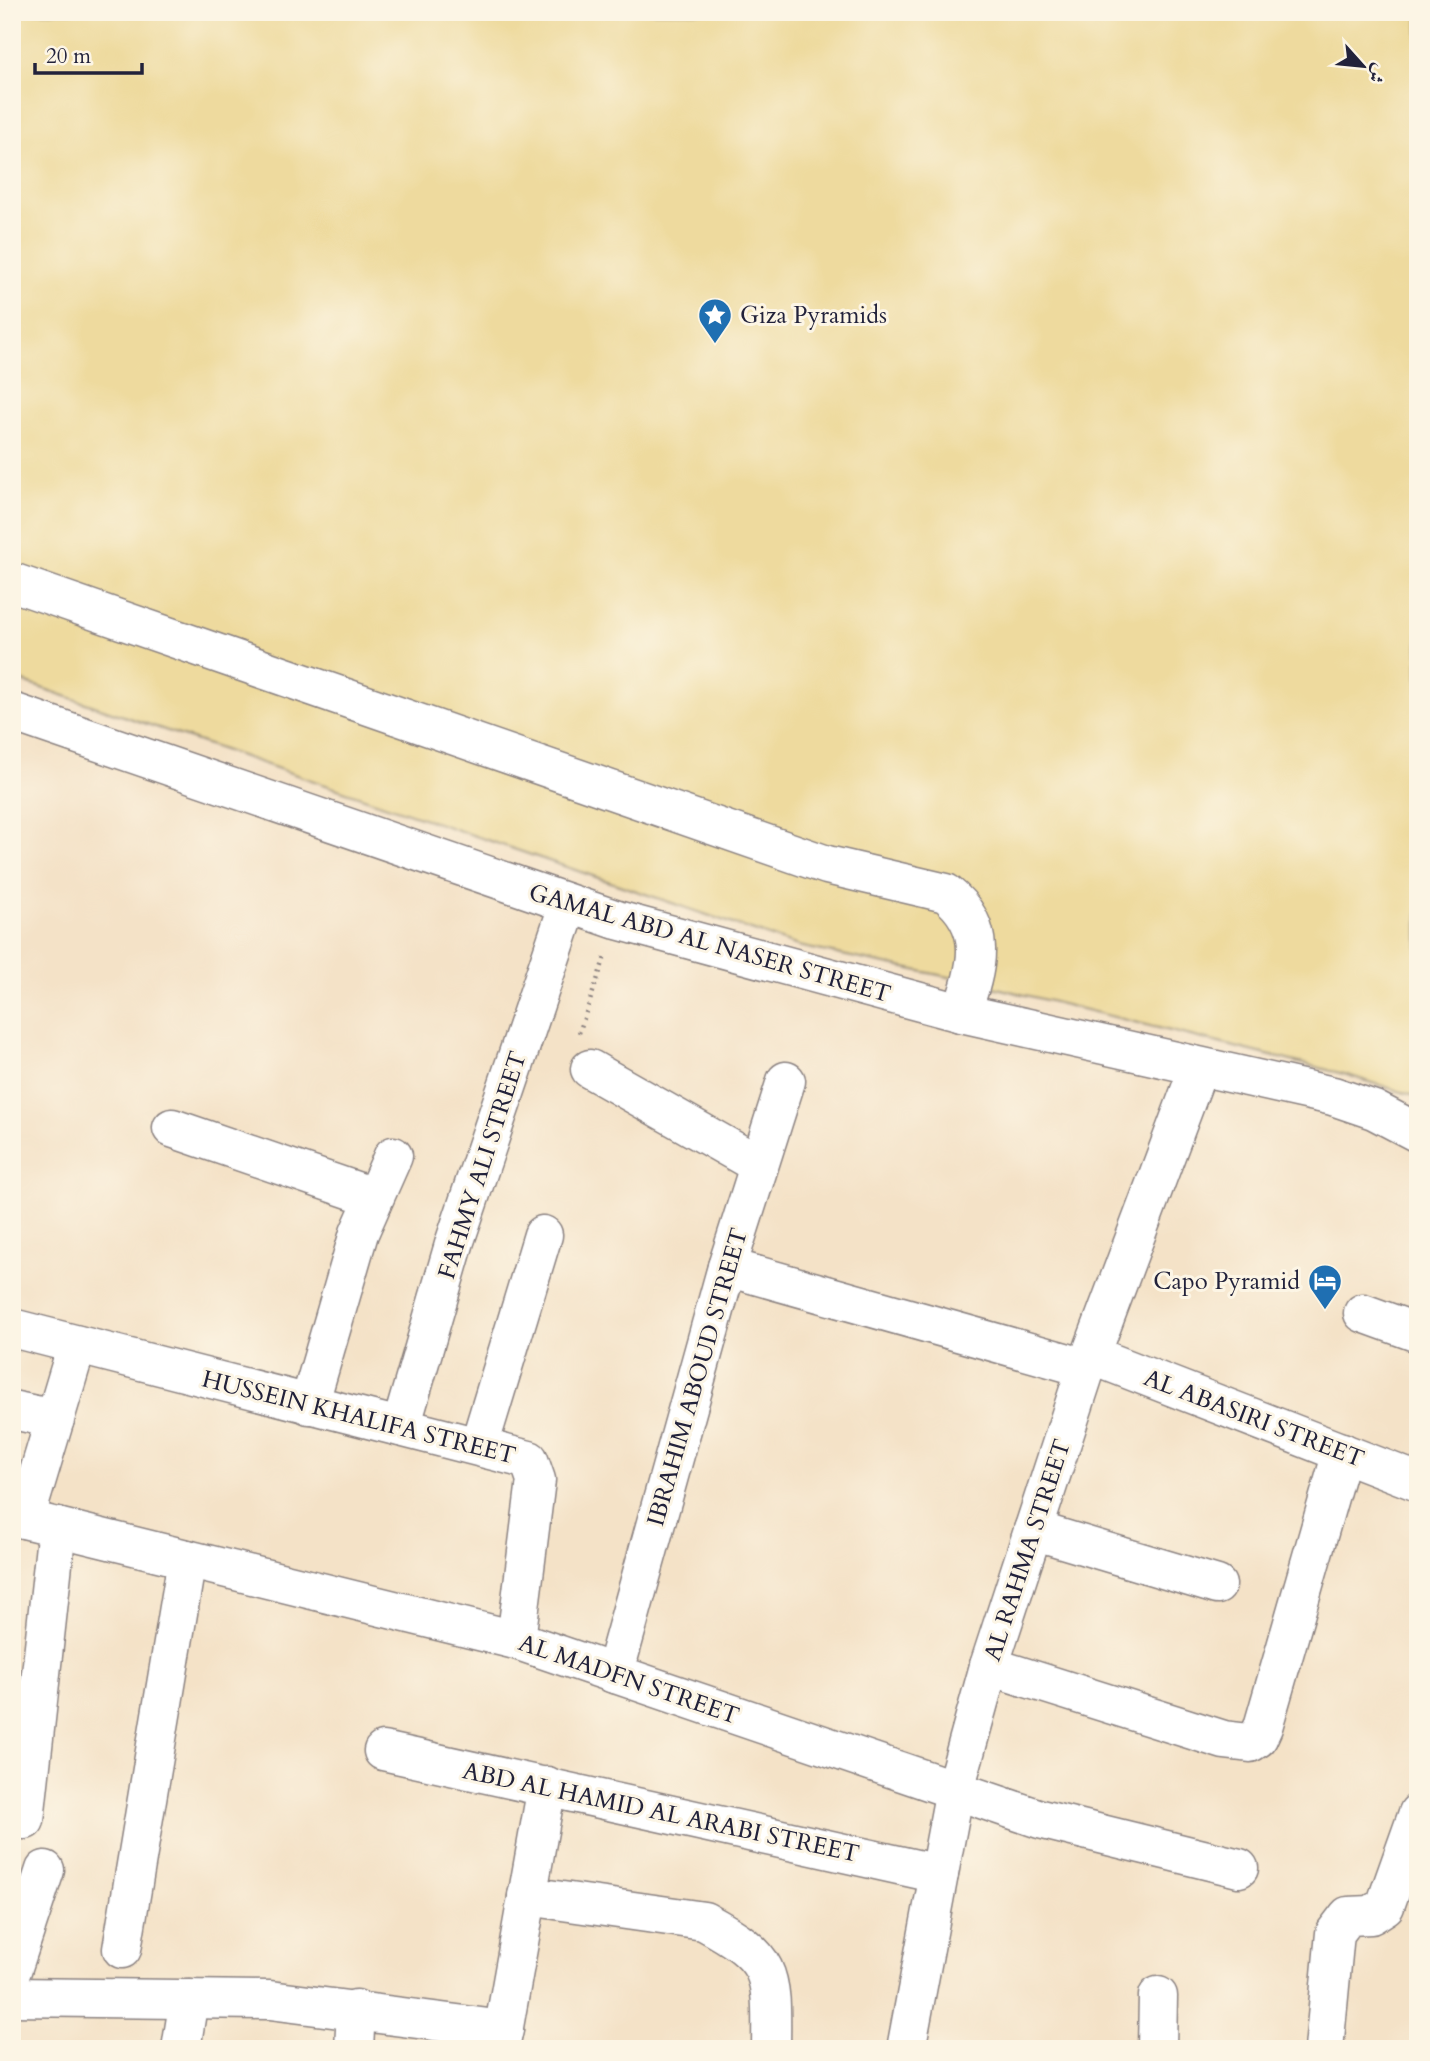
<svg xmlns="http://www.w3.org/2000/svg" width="1430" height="2061" viewBox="0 0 1430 2061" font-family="Cardo,Amiri,serif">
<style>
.sand{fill:#eeda9e;stroke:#887e6c;stroke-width:2}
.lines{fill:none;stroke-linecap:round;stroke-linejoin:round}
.minor-casing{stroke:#8b8281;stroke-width:41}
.path{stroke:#8b8281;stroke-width:4.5;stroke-dasharray:2 5;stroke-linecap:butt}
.minor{stroke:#fff;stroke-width:38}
.labels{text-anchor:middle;stroke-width:6;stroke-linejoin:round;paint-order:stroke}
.poi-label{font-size:24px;fill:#22223b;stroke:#fcf5e5;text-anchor:start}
.street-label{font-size:24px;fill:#22223b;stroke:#fcf5e5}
</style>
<rect width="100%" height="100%" fill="#fcf5e5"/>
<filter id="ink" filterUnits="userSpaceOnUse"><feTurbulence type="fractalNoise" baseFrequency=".0143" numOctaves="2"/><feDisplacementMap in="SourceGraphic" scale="14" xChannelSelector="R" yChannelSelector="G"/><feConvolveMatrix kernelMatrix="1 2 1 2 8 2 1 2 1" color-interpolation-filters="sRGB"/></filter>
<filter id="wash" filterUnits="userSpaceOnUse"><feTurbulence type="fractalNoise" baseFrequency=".00686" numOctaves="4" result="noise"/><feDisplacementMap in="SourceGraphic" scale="28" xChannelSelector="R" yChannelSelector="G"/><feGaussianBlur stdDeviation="1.57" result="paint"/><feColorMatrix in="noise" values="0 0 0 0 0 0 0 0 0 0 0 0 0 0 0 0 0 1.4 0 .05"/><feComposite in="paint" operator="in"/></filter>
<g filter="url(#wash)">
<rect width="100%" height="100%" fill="#f4e2c7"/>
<!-- sand -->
<polygon class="sand" points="12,12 1418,12 1418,1097 1344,1074 973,982 798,946 12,678"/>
</g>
<g filter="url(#ink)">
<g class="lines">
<!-- minor casing -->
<g class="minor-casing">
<g id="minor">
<path d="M12,582L827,865L946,893C989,927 978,968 961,1013"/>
<polyline points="12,712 617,920 961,1013 1333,1096 1374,1110 1418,1133"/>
<polyline points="590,1069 759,1165"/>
<polyline points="172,1128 373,1197"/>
<polyline points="727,1267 1086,1368"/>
<polyline points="1363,1313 1418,1333"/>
<polyline points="12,1328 529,1460 536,1480 516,1640"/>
<polyline points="1091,1355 1418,1482"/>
<polyline points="309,1405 359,1233 393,1156"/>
<polyline points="12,1410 55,1419"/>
<polyline points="401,1427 455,1241 568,906"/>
<polyline points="479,1446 543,1235"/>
<polyline points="12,1516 516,1640 1040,1819 1239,1868"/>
<polyline points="25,1519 77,1345"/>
<polyline points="1033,1530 1217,1585"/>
<polyline points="989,1666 1224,1740 1250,1743 1258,1738 1263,1727 1342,1452"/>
<polyline points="614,1674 727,1267 786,1081"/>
<polyline points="383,1751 939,1874"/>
<polyline points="25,1820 57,1527"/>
<path d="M527,1896L704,1921C774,1959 772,1972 771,2049"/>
<polyline points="122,1949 187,1559"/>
<polyline points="12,1970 45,1870"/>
<polyline points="12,1997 270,2000 504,2030"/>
<polyline points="181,2049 189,1999"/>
<polyline points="354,2049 356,2009"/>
<polyline points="500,2049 547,1786"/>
<polyline points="906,2049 955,1789 989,1666 1086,1368 1199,1067"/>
<polyline points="1157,2049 1158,1996"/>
<polyline points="1324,2049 1335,1933 1348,1916 1371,1915 1385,1906 1418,1813"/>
</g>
</g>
<!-- path -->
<polyline class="path" points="579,1033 606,954"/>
<!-- minor -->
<use href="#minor" class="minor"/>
</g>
</g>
<!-- icons -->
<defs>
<g id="sight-pin" transform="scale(1.75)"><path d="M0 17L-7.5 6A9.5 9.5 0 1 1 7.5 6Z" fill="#1f6fb2" stroke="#fcf5e5"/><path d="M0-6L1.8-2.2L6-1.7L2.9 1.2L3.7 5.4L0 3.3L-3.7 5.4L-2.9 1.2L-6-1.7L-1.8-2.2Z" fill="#fff"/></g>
<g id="hotel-pin" transform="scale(1.75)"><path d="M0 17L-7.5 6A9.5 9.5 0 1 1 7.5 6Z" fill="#1f6fb2" stroke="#fcf5e5"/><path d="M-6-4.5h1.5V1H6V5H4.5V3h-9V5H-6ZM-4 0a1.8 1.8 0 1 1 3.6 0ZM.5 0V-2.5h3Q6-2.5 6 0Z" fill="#fff"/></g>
</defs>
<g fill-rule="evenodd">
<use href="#sight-pin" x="715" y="315"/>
<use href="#hotel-pin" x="1325" y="1281"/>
</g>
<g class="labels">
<!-- poi labels -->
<g class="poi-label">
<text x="740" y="323">Giza Pyramids</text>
<text x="1300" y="1289" text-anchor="end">Capo Pyramid</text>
</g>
<!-- street labels -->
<g class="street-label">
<text transform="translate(710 943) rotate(16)" y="8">GAMAL ABD AL NASER STREET</text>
<text transform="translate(482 1165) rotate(-72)" y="8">FAHMY ALI STREET</text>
<text transform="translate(697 1377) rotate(-74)" y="8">IBRAHIM ABOUD STREET</text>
<text transform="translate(359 1417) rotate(14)" y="8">HUSSEIN KHALIFA STREET</text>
<text transform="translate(1254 1418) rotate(21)" y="8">AL ABASIRI STREET</text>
<text transform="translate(1027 1550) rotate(-72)" y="8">AL RAHMA STREET</text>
<text transform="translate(629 1679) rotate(19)" y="8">AL MADFN STREET</text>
<text transform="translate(661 1812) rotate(12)" y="8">ABD AL HAMID AL ARABI STREET</text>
</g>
</g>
<!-- margin -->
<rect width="1430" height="2061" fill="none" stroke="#fcf5e5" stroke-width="42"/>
<!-- north arrow -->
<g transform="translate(1363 66) rotate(117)" stroke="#fcf5e5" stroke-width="5" paint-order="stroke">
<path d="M0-5L12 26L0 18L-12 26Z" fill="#22223b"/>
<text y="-10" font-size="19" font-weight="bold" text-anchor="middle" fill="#22223b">ش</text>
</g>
<!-- scale -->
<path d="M35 63v10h107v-10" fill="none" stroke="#22223b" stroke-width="3.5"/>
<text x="46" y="63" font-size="21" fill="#22223b" stroke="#fcf5e5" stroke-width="5" paint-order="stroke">20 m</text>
</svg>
